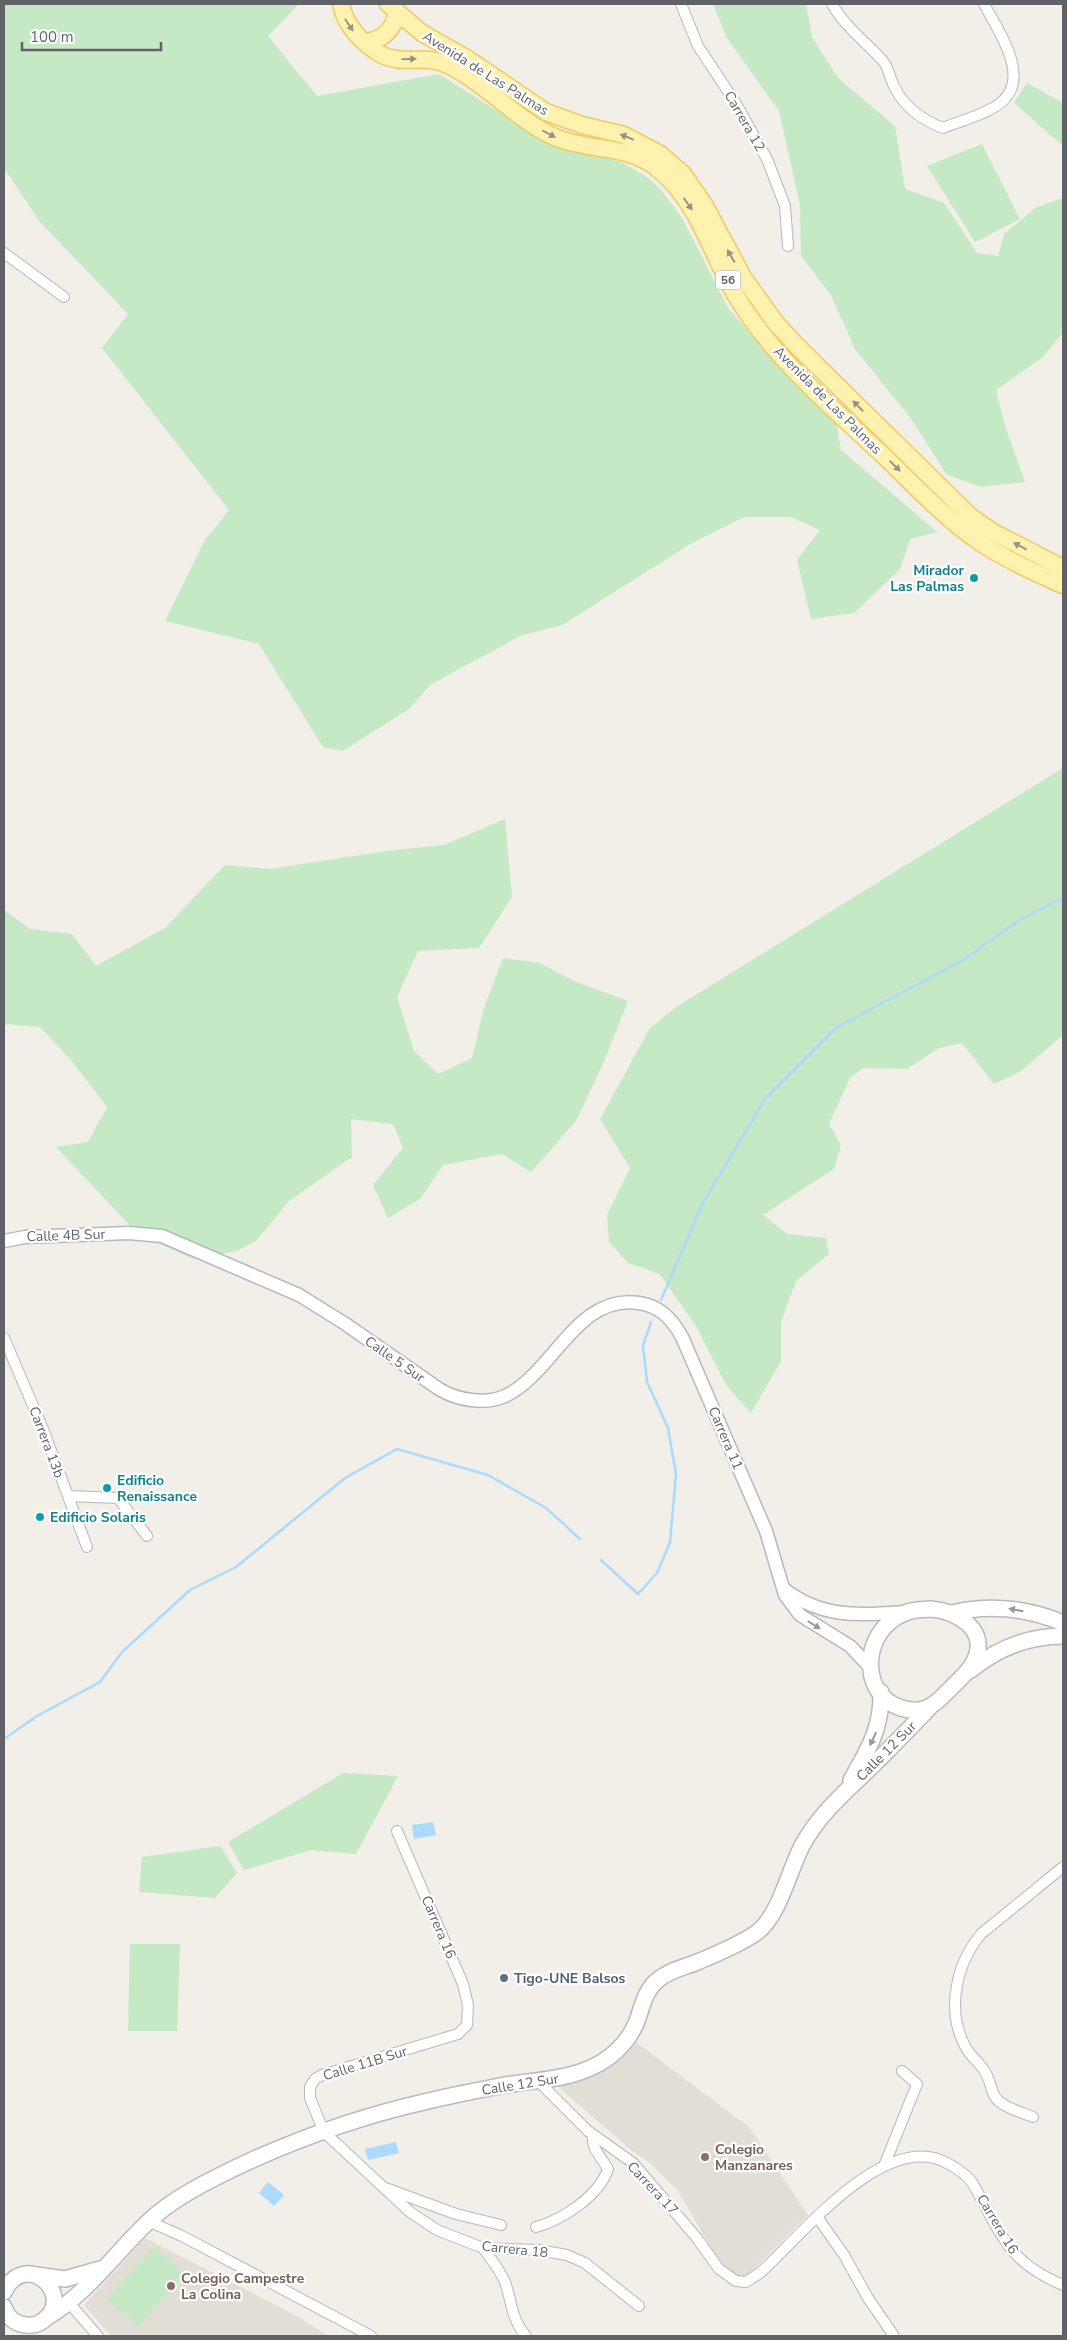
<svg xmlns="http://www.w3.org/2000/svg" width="1067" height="2340" viewBox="0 0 1067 2340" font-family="'Nunito Sans',sans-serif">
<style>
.education{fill:#e1ded6}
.green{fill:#c5e8c5}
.water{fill:#aadaff}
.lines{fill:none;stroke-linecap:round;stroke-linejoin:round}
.stream{stroke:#aadaff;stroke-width:2.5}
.minor-casing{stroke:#b5b8bc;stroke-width:12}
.tertiary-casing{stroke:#b5b8bc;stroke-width:15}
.secondary-casing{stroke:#b6babf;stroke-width:18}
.primary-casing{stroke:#f2c960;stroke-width:19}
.minor{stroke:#fff;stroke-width:10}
.tertiary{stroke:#fff;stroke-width:12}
.secondary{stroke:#fff;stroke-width:15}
.primary{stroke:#fff2af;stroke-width:16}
.oneway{fill:#979581}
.oneway2{fill:#979a9d}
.culture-dot{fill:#0f9aa8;stroke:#fff;stroke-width:2}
.service-dot{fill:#5c6f8a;stroke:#fff;stroke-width:2}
.education-dot{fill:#8d6e63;stroke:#fff;stroke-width:2}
.labels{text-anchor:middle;stroke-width:4.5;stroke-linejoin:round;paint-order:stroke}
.shield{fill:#fff;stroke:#8f9295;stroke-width:1}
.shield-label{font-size:12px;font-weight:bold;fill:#5f6368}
.street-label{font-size:14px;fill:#5f6368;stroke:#fff}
.culture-label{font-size:14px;font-weight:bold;fill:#0d838f;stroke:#fff;text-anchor:start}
.service-label{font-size:14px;font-weight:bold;fill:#4e5e75;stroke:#fff;text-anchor:start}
.education-label{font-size:14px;font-weight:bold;fill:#785e54;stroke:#fff;text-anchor:start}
</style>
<rect width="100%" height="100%" fill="#f1efe8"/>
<!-- education -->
<g class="education">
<polygon points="632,2039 750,2128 808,2215 746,2277 731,2275 718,2260 678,2191 651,2164 630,2149 556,2085"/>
<polygon points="145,2238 297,2316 328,2336 111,2336 84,2305"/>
</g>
<!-- green -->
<g class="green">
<polygon points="4,4 299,4 268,36 317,96 439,74 543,140 623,163 647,177 661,190 682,218 728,308 781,368 836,421 841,450 937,532 910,539 900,569 854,613 811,619 797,560 820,530 792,517 744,517 692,543 562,625 520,636 430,685 409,709 343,751 323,747 259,644 165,621 205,540 229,510 102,348 128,314 40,222 4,168"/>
<polygon points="713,4 806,4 812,37 838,78 895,126 905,189 944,203 977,253 998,256 1004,234 1037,207 1063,198 1063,332 1043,357 996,390 1004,423 1025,482 982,487 947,475 912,420 855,349 831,295 801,256 800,205 779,111 727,38"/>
<polygon points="1027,83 1063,103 1063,146 1014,103"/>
<polygon points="982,144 1020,219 975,242 927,166"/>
<polygon points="1063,768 1062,1036 1021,1071 994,1084 962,1043 939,1048 907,1069 863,1068 850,1078 829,1124 841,1145 834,1169 763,1215 787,1234 826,1238 829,1254 796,1281 781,1322 781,1361 751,1413 726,1385 697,1328 660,1274 628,1263 609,1242 607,1215 630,1168 600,1119 650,1028 676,1007"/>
<polygon points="505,819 512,897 479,948 418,951 397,997 414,1051 438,1074 472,1058 484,1008 503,958 540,963 574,981 628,1001 603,1064 576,1121 531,1172 502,1154 443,1165 420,1199 388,1218 373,1185 403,1148 393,1124 351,1119 352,1157 289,1201 256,1241 237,1251 193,1259 137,1233 56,1147 88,1142 107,1107 71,1060 40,1027 4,1024 4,910 30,929 72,934 96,966 165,928 225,865 270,869 386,851 444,845"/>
<polygon points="343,1773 398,1776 356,1854 311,1850 244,1870 228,1842"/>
<polygon points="220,1846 237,1873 215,1898 139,1892 142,1857"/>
<polygon points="130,1944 180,1944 177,2031 128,2031"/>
<polygon points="154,2247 185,2274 138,2326 107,2299"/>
</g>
<!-- water -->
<g class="water">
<polygon points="433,1822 436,1835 414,1839 412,1825"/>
<polygon points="396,2142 399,2153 368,2160 365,2149"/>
<polygon points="268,2182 284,2195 274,2206 259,2193"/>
</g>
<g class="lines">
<!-- stream -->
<g class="stream">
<polyline points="661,1300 703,1203 765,1099 836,1028 963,960 1018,921 1063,898"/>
<polyline points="601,1560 638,1594 657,1573 670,1542 676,1474 668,1428 647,1382 643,1345 651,1322"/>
<polyline points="4,1739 37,1716 100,1682 122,1652 190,1590 236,1567 345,1478 397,1449 488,1475 546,1508 580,1539"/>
</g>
<!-- minor casing -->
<g class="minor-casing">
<g id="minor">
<polyline points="681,4 698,46 735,102 767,159 785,206 788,246"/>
<path d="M832,4C845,27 866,42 883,61C889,68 890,79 894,86C904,107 922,120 943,128C960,121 981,116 996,106C1035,82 999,32 984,4"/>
<polyline points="4,253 64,297"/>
<polyline points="4,1338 43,1429 87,1547"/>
<polyline points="68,1496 118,1498 147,1536"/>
<polyline points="397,1831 463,1984 468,2005 467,2025 458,2034 322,2075 315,2079 310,2087 310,2098 324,2132 410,2212 437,2230 483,2248 538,2250 567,2255 585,2263 639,2306"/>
<path d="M539,2082L588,2131L633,2163L696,2237L719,2269L736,2281L746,2282L760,2273C801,2236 885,2129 947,2163C956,2168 968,2175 973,2184C1002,2234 1006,2261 1063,2285"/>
<path d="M1033,2117C1021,2112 1000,2107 994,2095C990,2086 989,2077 984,2070C978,2061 969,2055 965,2046C946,2010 956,1964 981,1934L1063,1867"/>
<polyline points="884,2166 917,2084 902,2071"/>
<polyline points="388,2189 456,2214 501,2225"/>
<polyline points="818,2218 844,2255 868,2298 894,2336"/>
<polyline points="148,2221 182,2236 371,2336"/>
<path d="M536,2227C562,2220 599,2196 608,2169C601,2156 591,2149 593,2135"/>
<path d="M483,2248C491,2259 500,2270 505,2282C512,2302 511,2319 526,2336"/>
<polyline points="69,2303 98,2336"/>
</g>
</g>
<!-- tertiary casing -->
<g class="tertiary-casing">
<g id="tertiary">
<path d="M4,1241L25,1237L129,1233L162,1236L299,1295L344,1323L439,1389C457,1400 485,1405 505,1396C553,1374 577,1293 639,1303C660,1306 672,1319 682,1337L766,1531L785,1595L800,1615L850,1646L870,1667"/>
<path d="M784,1589C823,1619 859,1615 905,1612"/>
</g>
</g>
<!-- secondary casing -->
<g class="secondary-casing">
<g id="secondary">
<path d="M931,1609C955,1611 987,1628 976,1657C971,1670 960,1679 950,1689C939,1700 929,1712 911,1710C858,1704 858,1631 905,1613C913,1609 923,1610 931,1609Z"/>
<path d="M952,1613C990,1604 1027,1608 1063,1623"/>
<path d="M971,1670C998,1648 1029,1636 1063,1636"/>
<path d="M851,1780C868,1750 882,1728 881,1692"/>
<polyline points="37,2275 65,2279 100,2269"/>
<path d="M4,2292C25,2248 76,2295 44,2320C39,2324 33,2326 26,2325C15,2324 7,2317 4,2307"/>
<path d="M46,2318C87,2294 115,2253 149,2221C172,2199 206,2182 235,2168C296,2139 362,2116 428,2101C453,2095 479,2090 505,2085C541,2079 577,2080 608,2058C621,2048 633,2034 638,2018C643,2003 646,1989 659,1979C670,1970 682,1968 695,1963C712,1956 742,1943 756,1933C780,1916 789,1869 803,1844C819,1815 843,1794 866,1772C888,1751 909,1729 930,1707"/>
</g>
</g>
<!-- primary casing -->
<g class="primary-casing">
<g id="primary">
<path d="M341,4C345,26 363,44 382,55C403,65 425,54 448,65C487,84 517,121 557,138C589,151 626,145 654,166C697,197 710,252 736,296C774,359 834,409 887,459C917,488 947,520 981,543C1007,560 1035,573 1063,585"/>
<polyline points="388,4 422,33 468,59 546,112 582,125 624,135 660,154 683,174 705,206 743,277 775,322 797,346 970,516 993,532 1063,568"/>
<path d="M365,42C383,40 393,30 397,13"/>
</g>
</g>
<!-- minor -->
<use href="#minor" class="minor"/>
<!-- tertiary -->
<use href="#tertiary" class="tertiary"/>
<!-- secondary -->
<use href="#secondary" class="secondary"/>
<!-- primary -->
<use href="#primary" class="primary"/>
</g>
<!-- one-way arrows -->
<defs><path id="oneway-solid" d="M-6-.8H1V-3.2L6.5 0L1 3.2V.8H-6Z" transform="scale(1.25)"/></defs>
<g class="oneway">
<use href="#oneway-solid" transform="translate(349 25) rotate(57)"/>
<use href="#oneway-solid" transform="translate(409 59) rotate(-1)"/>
<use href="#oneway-solid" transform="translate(549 134) rotate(28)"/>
<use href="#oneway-solid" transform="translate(627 137) rotate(-158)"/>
<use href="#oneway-solid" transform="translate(688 204) rotate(55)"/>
<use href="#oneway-solid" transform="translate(731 256) rotate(-120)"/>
<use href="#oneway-solid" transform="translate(858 406) rotate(-134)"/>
<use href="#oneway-solid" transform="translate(895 466) rotate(44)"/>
<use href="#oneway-solid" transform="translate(1020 546) rotate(-152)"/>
</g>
<g class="oneway2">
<use href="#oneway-solid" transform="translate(1016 1610) rotate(-170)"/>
<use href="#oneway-solid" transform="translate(814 1625) rotate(32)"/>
<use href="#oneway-solid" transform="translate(873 1739) rotate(115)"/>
</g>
<!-- markers -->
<g class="culture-dot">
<circle cx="974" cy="578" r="5"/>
<circle cx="107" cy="1488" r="5"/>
<circle cx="40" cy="1517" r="5"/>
</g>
<circle class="service-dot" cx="504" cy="1978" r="5"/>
<g class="education-dot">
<circle cx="705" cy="2157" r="5"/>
<circle cx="171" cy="2286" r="5"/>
</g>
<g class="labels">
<!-- shield labels -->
<rect class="shield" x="715.5" y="270.5" width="25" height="19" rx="4"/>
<g class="shield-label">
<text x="728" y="284">56</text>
</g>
<!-- street labels -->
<g class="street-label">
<text transform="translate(486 73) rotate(32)" y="5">Avenida de Las Palmas</text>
<text transform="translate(745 121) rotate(60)" y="5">Carrera 12</text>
<text transform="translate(828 400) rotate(45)" y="5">Avenida de Las Palmas</text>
<text transform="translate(66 1235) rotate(-2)" y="5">Calle 4B Sur</text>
<text transform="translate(395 1359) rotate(35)" y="5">Calle 5 Sur</text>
<text transform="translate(726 1438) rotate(67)" y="5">Carrera 11</text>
<text transform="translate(47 1442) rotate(69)" y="5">Carrera 13b</text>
<text transform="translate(886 1751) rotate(-45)" y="5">Calle 12 Sur</text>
<text transform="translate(439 1927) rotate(67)" y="5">Carrera 16</text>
<text transform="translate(365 2063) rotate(-17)" y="5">Calle 11B Sur</text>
<text transform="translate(520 2084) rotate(-9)" y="5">Calle 12 Sur</text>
<text transform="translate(653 2188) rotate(47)" y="5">Carrera 17</text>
<text transform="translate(998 2224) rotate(59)" y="5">Carrera 16</text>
<text transform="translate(515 2249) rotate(6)" y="5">Carrera 18</text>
</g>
<!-- culture labels -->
<g class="culture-label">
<text x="964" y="575" text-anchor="end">Mirador<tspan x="964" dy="16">Las Palmas</tspan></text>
<text x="117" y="1485">Edificio<tspan x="117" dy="16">Renaissance</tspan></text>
<text x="50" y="1522">Edificio Solaris</text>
</g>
<!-- service labels -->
<g class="service-label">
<text x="514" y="1983">Tigo-UNE Balsos</text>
</g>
<!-- education labels -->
<g class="education-label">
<text x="715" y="2154">Colegio<tspan x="715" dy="16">Manzanares</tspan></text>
<text x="181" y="2283">Colegio Campestre<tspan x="181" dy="16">La Colina</tspan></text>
</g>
</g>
<!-- border -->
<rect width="1067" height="2340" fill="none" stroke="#5f6368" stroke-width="10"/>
<!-- scale -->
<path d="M22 42v8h139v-8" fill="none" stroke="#5f6368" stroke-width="2.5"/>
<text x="30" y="42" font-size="15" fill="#5f6368" stroke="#ffffff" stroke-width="4" paint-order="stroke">100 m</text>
</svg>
